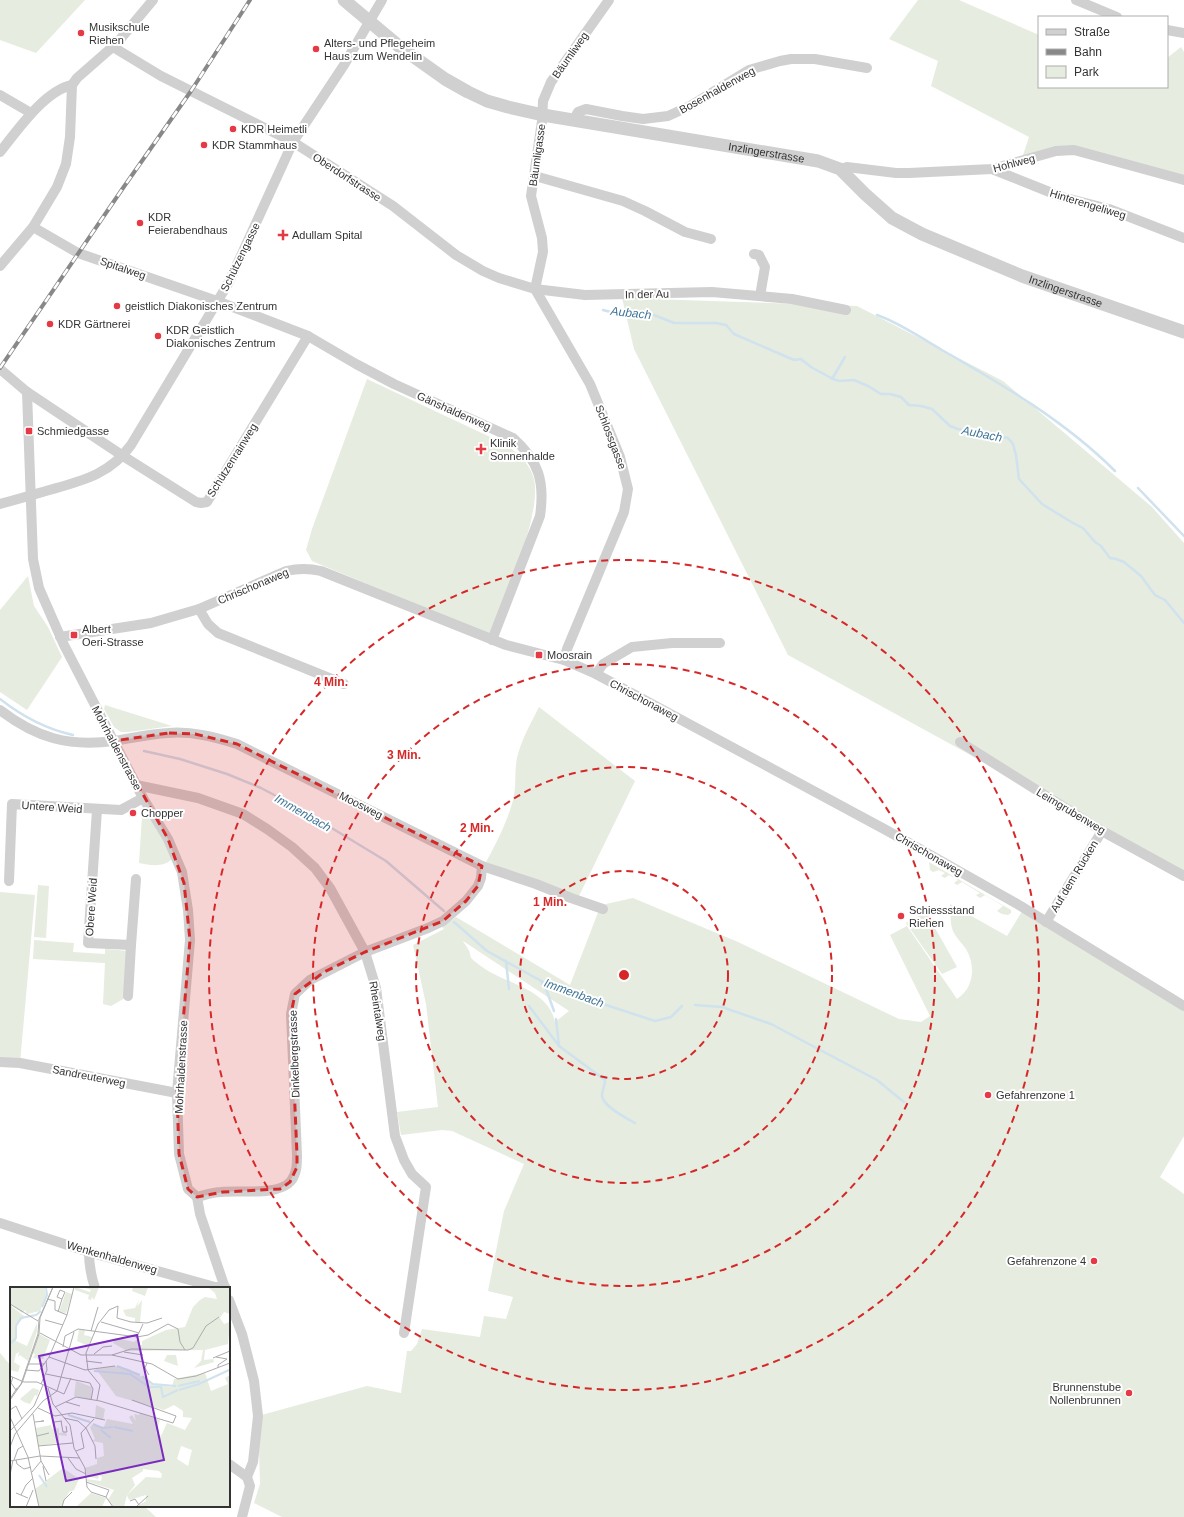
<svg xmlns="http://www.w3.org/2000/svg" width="1184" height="1517" viewBox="0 0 1184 1517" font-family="Arial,sans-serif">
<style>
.green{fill:#e6ecdf;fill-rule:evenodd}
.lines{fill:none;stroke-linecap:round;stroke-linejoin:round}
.stream{stroke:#cfe2ee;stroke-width:2.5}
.minor{stroke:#d0d0d0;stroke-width:10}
.tertiary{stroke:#d0d0d0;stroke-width:13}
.rail-casing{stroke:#888;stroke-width:4}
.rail{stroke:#fff;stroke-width:2.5;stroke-dasharray:8;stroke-linecap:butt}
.marked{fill:#d62828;fill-opacity:0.2;stroke:#d62828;stroke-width:3;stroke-dasharray:8 5;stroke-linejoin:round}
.ring{fill:none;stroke:#d62828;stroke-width:2;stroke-dasharray:7 5}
.poi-dot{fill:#e63946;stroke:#fff;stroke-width:1.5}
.labels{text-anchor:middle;stroke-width:4;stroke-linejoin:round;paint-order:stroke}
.poi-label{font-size:11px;fill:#333;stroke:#fff;text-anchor:start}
.street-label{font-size:11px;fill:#333;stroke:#fff}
.water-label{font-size:12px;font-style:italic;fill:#3f7597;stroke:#fff}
.inset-river{fill:none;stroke:#cfe2ee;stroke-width:2}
.inset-road{fill:none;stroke:#adadad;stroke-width:1}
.view{fill:#7b2cbf;fill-opacity:0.15;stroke:#7b2cbf;stroke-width:2}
.inset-edge{fill:none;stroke:#333;stroke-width:2}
.centre{fill:#d62828;stroke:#fff;stroke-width:2}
.ring-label{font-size:12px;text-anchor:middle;font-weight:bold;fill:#d62828;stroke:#fff;stroke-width:4;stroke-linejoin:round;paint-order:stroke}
</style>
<rect width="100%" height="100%" fill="#fff"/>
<!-- green -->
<g class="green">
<polygon points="0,0 85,0 36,53 0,40"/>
<polygon points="918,0 959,0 1039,35 1039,87 1167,87 1167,58 1181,47 1184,52 1184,179 1079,150 1022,158 1029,137 931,86 938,61 889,39"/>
<polygon points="622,298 857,306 1003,381 1152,507 1184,543 1184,872 788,655 634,349"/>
<path d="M367,379L505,444C517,453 528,461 533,476C545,509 503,601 490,635L312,561L306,550L312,529Z"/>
<polygon points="28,576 34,606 48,627 62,657 27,710 0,692 0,610"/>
<polygon points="105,705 172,726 128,732 121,732 114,727 104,709"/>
<path d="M539,707L635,781L579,896L486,862C496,844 506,824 512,804C517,789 514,773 517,758C521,740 531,723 539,707Z"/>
<path d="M142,816L149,817L161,834L172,859C163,868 150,865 139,863Z"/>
<polygon points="929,862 1011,910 1011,913 1008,915 1002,914 997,911 1003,906 985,895 980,898 976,895 980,893 962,882 957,885 954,883 958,880 949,875 945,878 941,876 945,873 939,870 933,872 930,870"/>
<polygon points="38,885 49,886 46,938 34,937"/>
<polygon points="0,892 35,895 20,1063 0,1062"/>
<path d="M633,898L738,942L899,1019L921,1022L930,1016L890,935L907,926L957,999C974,988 976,966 966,949C962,943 954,936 952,928C950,921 951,911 950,904L1007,936L1024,908L1184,1008V1136L1160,1177L1184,1194V1517H282L254,1503L260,1484L258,1416L367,1386L401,1393L407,1351H411L417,1344L422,1329L480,1337L484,1316L506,1319L513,1297L488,1291L504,1211L524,1164L452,1131L442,1130L401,1135L397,1112L438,1107L426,1004L413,945L444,929L442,927L456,917L570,985L599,910L606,904ZM463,941L569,1011L555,1022C548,988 504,984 481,966C478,964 473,960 471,958C470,955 470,951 468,949C467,946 464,944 463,941Z"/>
<polygon points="926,912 957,967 942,974 906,923"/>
<polygon points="34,940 74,943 73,952 105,954 105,949 128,951 125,998 111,1006 103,1004 105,963 33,959"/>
<polygon points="0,1353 11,1366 11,1506 144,1506 156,1517 0,1517"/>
</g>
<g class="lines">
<!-- stream -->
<g class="stream">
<polyline points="603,310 618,314 654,315 674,323 716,323 726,325 734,334 794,360 801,359 811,367 833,379 839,381 854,380 868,386 881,394 890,394 901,397 909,405 921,406 932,409 950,426 958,429 1008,438 1013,444 1016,455 1019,479 1042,504 1073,523 1083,528 1095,542 1101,546 1110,558 1116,559 1124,562 1141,576 1155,595 1165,600 1184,623"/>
<path d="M877,315C900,323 921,338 942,350C1003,385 1065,421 1115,471"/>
<polyline points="832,379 845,357"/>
<polyline points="1138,488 1184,536"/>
<path d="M0,699C23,717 45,729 73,735"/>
<polyline points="144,751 180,759 227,774 261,788 297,807 386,861 444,911"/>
<polyline points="454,922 487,951 554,988 655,1021 671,1017 682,1006"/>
<polyline points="506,961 509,989"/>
<polyline points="541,981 546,989 554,1011"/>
<polyline points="695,1005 722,1007 771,1024 877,1080 904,1102"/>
<path d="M529,1006L559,1046L605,1080C605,1085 602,1091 602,1096C604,1107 626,1118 635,1123"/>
<polyline points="556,1019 559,1046"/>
</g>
<!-- minor -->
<g class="minor">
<polyline points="1076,0 1117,17"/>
<polyline points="1167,30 1184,33"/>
<polyline points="113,47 161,76 293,142 393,206 456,255 483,271 499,278 535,289 585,295 712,292 792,299 846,310"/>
<polyline points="0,95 31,113"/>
<polyline points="573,121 578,112 586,109 622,116 643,119 668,116 690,106 749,70 780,61 791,59 815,59 867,68"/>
<path d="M0,152C17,131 44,91 72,85"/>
<polyline points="840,169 847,167 896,173 909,173 992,169 1056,151 1074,150 1184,180"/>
<polyline points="992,169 1062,197 1109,209 1184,238"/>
<polyline points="535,176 623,201 645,211 685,232 711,239"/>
<path d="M33,227L78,253L217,301L308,336L356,364L394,384L513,438C539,461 545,482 540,516L492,640"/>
<polyline points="754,254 759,255 765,267 760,296"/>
<polyline points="0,266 33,227 57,187 66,164 70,137 72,85 77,78 117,43 153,0"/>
<polyline points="535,289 590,384 620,457 628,489 624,512 567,649 564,660"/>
<polyline points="535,289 543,252 542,238 531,196 542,121 543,101 551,82 609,0"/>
<polyline points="0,369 27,392 123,456 196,502 201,503 207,502 308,336"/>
<polyline points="27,392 33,559 39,588 64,645 143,798 168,839 182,872 188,910 190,940 177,1093 179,1154 188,1189 197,1197 200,1214 225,1288"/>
<path d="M0,504C18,499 36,494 53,489C85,480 111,473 131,445L229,282L293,142L344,65L382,0"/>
<polyline points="199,609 208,624 218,633 344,684"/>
<path d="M60,637L151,623L199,609L286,571C299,568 308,568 321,571L506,645L564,660L596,674L886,830L1019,905L1184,1006"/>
<polyline points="596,674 603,664 632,647 672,643 720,643"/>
<path d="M0,710C36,738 69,747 114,741C132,738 150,734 168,733C192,731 215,737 237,744L482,866L536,884L571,898L603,909"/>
<polyline points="960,742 1102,831 1184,876"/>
<polyline points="136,785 198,798 243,814 267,829 292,847 315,868 330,888 365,952 376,988 395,1136 404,1160 412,1174 426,1187 404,1333"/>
<polyline points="97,810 88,943 131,945 136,879"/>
<polyline points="9,881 12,804 121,810 143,798"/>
<polyline points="1046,922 1102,831"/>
<polyline points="128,996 131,945"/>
<polyline points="0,1062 20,1063 177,1093"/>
<path d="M197,1197C205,1195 213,1192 221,1192C239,1190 279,1196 291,1181C297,1173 297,1164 297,1155L291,1014L295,994L310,980L365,952L428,928L443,921L466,901L478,886L481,878L482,866"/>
<polyline points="0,1223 89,1252 215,1287 225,1287"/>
<path d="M89,1252C89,1264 91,1276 95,1288"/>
<polyline points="229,1300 242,1334 254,1381 258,1416 253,1462 247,1477 250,1486 242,1517"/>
<polyline points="229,1464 247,1477"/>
</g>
<!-- tertiary -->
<path class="tertiary" id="s1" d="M344,0L400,47L445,79L468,92L487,101L508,107L543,115L818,161L840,169L865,194L892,218L922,234L1022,276L1184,332"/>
<!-- rail casing -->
<g class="rail-casing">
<polyline id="rail" points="0,368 123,188 191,91 250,0"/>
</g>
<!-- rail -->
<use href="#rail" class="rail"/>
</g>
<!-- marked area -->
<path class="marked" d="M169,733L195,734L237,744L482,866L478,886L466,901L443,921L365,952L324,972L295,994L291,1014L297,1155V1167L290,1182L280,1189L223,1192L197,1197L188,1189L179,1154L177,1093L190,940L184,883L168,839L113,741Z"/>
<!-- distance rings -->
<g class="ring">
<circle cx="624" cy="975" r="104"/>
<circle cx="624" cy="975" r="208"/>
<circle cx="624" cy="975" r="311"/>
<circle cx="624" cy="975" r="415"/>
</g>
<!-- markers -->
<g class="poi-dot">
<circle cx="81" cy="33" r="4"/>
<circle cx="316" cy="49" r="4"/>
<circle cx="233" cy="129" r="4"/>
<circle cx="204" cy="145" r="4"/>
<circle cx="140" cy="223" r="4"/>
<path d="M281 229h4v4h4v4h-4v4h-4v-4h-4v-4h4z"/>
<circle cx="117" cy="306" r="4"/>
<circle cx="50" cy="324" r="4"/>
<circle cx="158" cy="336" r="4"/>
<rect x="25" y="427" width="8" height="8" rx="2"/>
<path d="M479 443h4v4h4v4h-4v4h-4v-4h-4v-4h4z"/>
<rect x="70" y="631" width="8" height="8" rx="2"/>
<rect x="535" y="651" width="8" height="8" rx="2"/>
<circle cx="133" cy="813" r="4"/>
<circle cx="901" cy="916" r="4"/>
<circle cx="988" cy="1095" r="4"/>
<circle cx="1094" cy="1261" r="4"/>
<circle cx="1129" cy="1393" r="4"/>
</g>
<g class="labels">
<!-- poi labels -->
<g class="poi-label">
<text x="89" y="31">Musikschule<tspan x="89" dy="13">Riehen</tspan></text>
<text x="324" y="47">Alters- und Pflegeheim<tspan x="324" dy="13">Haus zum Wendelin</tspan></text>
<text x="241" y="133">KDR Heimetli</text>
<text x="212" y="149">KDR Stammhaus</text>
<text x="148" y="221">KDR<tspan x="148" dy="13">Feierabendhaus</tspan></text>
<text x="292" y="239">Adullam Spital</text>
<text x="125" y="310">geistlich Diakonisches Zentrum</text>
<text x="58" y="328">KDR Gärtnerei</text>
<text x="166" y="334">KDR Geistlich<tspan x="166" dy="13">Diakonisches Zentrum</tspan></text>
<text x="37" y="435">Schmiedgasse</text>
<text x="490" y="447">Klinik<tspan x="490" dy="13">Sonnenhalde</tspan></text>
<text x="82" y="633">Albert<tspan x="82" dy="13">Oeri-Strasse</tspan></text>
<text x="547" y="659">Moosrain</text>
<text x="141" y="817">Chopper</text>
<text x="909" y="914">Schiessstand<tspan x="909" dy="13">Riehen</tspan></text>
<text x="996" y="1099">Gefahrenzone 1</text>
<text x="1086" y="1265" text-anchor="end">Gefahrenzone 4</text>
<text x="1121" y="1391" text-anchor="end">Brunnenstube<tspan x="1121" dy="13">Nollenbrunnen</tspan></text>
</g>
<!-- street labels -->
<g class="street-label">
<text transform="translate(570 55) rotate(-55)" y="4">Bäumliweg</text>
<text transform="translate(717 90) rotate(-29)" y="4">Bosenhaldenweg</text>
<text dy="4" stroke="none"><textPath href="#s1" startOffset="460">Inzlingerstrasse</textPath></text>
<text transform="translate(537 155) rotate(-82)" y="4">Bäumligasse</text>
<text transform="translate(1014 163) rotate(-15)" y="4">Hohlweg</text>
<text transform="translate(347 177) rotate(33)" y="4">Oberdorfstrasse</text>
<text transform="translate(1088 204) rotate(17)" y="4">Hinterengeliweg</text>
<text transform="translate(240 257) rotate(-64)" y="4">Schützengasse</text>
<text transform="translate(123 268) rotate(19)" y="4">Spitalweg</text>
<text dy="4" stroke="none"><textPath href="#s1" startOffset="796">Inzlingerstrasse</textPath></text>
<text transform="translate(647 294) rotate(-1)" y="4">In der Au</text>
<text transform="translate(454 411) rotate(24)" y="4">Gänshaldenweg</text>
<text transform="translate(611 437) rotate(69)" y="4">Schlossgasse</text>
<text transform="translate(232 460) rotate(-58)" y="4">Schützenrainweg</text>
<text transform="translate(253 586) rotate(-23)" y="4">Chrischonaweg</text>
<text transform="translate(644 700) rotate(28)" y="4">Chrischonaweg</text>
<text transform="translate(117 748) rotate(62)" y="4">Mohrhaldenstrasse</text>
<text transform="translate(361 805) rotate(27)" y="4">Moosweg</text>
<text transform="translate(52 807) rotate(4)" y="4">Untere Weid</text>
<text transform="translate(1071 811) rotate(31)" y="4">Leimgrubenweg</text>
<text transform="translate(929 854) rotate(30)" y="4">Chrischonaweg</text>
<text transform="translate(1074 876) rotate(-59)" y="4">Auf dem Rücken</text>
<text transform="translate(91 907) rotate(-86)" y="4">Obere Weid</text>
<text transform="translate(378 1011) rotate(81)" y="4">Rheintalweg</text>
<text transform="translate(294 1054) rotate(-92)" y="4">Dinkelbergstrasse</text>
<text transform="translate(181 1067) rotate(-87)" y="4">Mohrhaldenstrasse</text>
<text transform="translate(89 1076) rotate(11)" y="4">Sandreuterweg</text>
<text transform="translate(112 1257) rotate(16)" y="4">Wenkenhaldenweg</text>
</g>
<!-- water labels -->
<g class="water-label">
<text transform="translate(631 313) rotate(6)" y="4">Aubach</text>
<text transform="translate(982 434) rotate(11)" y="4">Aubach</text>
<text transform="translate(303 813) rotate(30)" y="4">Immenbach</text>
<text transform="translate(574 993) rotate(20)" y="4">Immenbach</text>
</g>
</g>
<!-- overview -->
<g transform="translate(10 1287)">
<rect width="220" height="220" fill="#fff"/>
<path d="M0,0H35L36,8L30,24L17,27L15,23L12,26L0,17ZM65,0L80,5L81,3L73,0H89L84,13L82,10L81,13L78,12L79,8L65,3ZM123,0H138L135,9L122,4ZM198,0H220V27L214,25L210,31L214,37L220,35L218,57L195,63L194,73L203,72L204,75L184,81L191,74L193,63L117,64L103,56L106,51L124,55L128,52L130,58H132V54L156,43L175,40L183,20L190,13L195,10L207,12L205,6ZM56,5L62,7L56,26L49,25ZM129,13L127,20L132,13L130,36L125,35V31L116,29L113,23L125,21ZM0,18L15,30L7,37L6,54L17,59L27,36V44L18,74L10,68L8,70L9,65L6,67L4,75L10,79L8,85L0,83V57L3,54L0,56ZM69,43H75L74,48L82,50L78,59L67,54ZM29,47L40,53L33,72L23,71L25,67L22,66ZM157,68H166L168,79L154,74ZM105,79L119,82L143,97L162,100L164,92L195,86L201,104L218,97L215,91L220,88V220H126L136,214V208L119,213L117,208L114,220H103L98,213L104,203L76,194V192L91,194L92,190L89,188L88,192L77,189L75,181L87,177V171L94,169L93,156L82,154L85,152L80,140L83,137L94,140L97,132L123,137L119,130L122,128L126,134L124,127L129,128L130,126L150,133L146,146L151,149L157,136L175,143L182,131L173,130V124L164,118L154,123L106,109L86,82ZM171,159L182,163L178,179L167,172ZM133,182L149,184L152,187L151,191L136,190L117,208L125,198L122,191L133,184ZM66,94L82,100L81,113L64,109ZM23,101L29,103L27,109L25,108L20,117L14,115L10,112ZM86,118L95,122L93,133L85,131ZM41,138L42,142L49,141V146L56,145L57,149L49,148V156L28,159L26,141ZM53,181L69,192L64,203L59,205L51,220H29L25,202ZM81,206L96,211L92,220H61L67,219Z" fill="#e6ecdf" fill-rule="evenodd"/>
<path class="inset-river" d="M32,20L37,8L36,0M0,57L6,51V39L11,31L26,28L31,24M107,79L130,88M84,84L120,87L139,100H151L153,110L168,103M132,89L143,97L166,99M168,99L190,94M169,103L189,97L219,83M58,128L80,135M83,137L92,141L103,140M104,140L123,144M91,143L101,151M29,188L37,200"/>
<path class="inset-road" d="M50,3L55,5L52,12L47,10ZM37,12L45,14V23L57,28M0,17L28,34M48,25L52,12M35,33L53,38M91,35L129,46M81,44L88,20M30,46L71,68H102L121,62L178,63L183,61L196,39L209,30M28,47L29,32L43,0M127,50L133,37M53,60L55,49L68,42L127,50L138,48L158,37L168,42L170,55L175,63M114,65L133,68M84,67L93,60L102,59M102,68L142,77L168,92L186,89L220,76M39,70L75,83L105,79M206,70L217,72L208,78V81M203,71L220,64M76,74L92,76M137,76L135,81L139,88M18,77H34M15,83L29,84L39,70L57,28L64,0M78,83L76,66L88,37L99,23L108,19L107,31L121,35L137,36L152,31M78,83L90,98L87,113M36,87L80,96L83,102L81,113M0,89L14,95H27L54,107L61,91M3,90L1,96L6,103M31,97L37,83L36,74M38,101L43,117L60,138L64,161L75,181L77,200L81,205L96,210L103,220M6,103L11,97L28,47M0,112L7,101M0,113L12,96L29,47L30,31L43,0M56,115L70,119M45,120L66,110L90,114L163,136L166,129L122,113M28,121L45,129L62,126L95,133M0,123L6,119L12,132M23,127L31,174L39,188M0,130L18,170L29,220M54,131L68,134L76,141L85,159L86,172M51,134L53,145H57L56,139M25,135L34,134H31M45,141L44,135L52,134M0,144L24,119L33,98M27,149L39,146M28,159L63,156M0,160L5,147L33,114L47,104L64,45M66,164L74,161L71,146L84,132M58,171L66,182L76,187M4,173L8,162L13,159M6,173L7,177L14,182L21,180M0,174L30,169L70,171M33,179L36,194M22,185L31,174M0,188L3,173M76,195L99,203L96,210M6,206L18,211M11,208L16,198L23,191M120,214L125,212L129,218M16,220L23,203M52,220L54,213L62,205M126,220L138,209"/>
<path class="view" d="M127,48L154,173L56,194L29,69Z"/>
<rect width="220" height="220" class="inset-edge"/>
</g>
<circle cx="624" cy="975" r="6" class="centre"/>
<g class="ring-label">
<text x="331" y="686">4 Min.</text>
<text x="404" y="759">3 Min.</text>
<text x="477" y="832">2 Min.</text>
<text x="550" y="906">1 Min.</text>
</g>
<!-- legend -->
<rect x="1038" y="16" width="130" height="72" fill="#ffffff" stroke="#adadad"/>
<rect x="1046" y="29" width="20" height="6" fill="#d0d0d0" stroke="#adadad"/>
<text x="1074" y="36" font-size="12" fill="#333333">Straße</text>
<rect x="1046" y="49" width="20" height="6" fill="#888888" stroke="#adadad"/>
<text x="1074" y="56" font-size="12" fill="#333333">Bahn</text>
<rect x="1046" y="66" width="20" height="12" fill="#e6ecdf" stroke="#adadad"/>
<text x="1074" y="76" font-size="12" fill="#333333">Park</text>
</svg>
